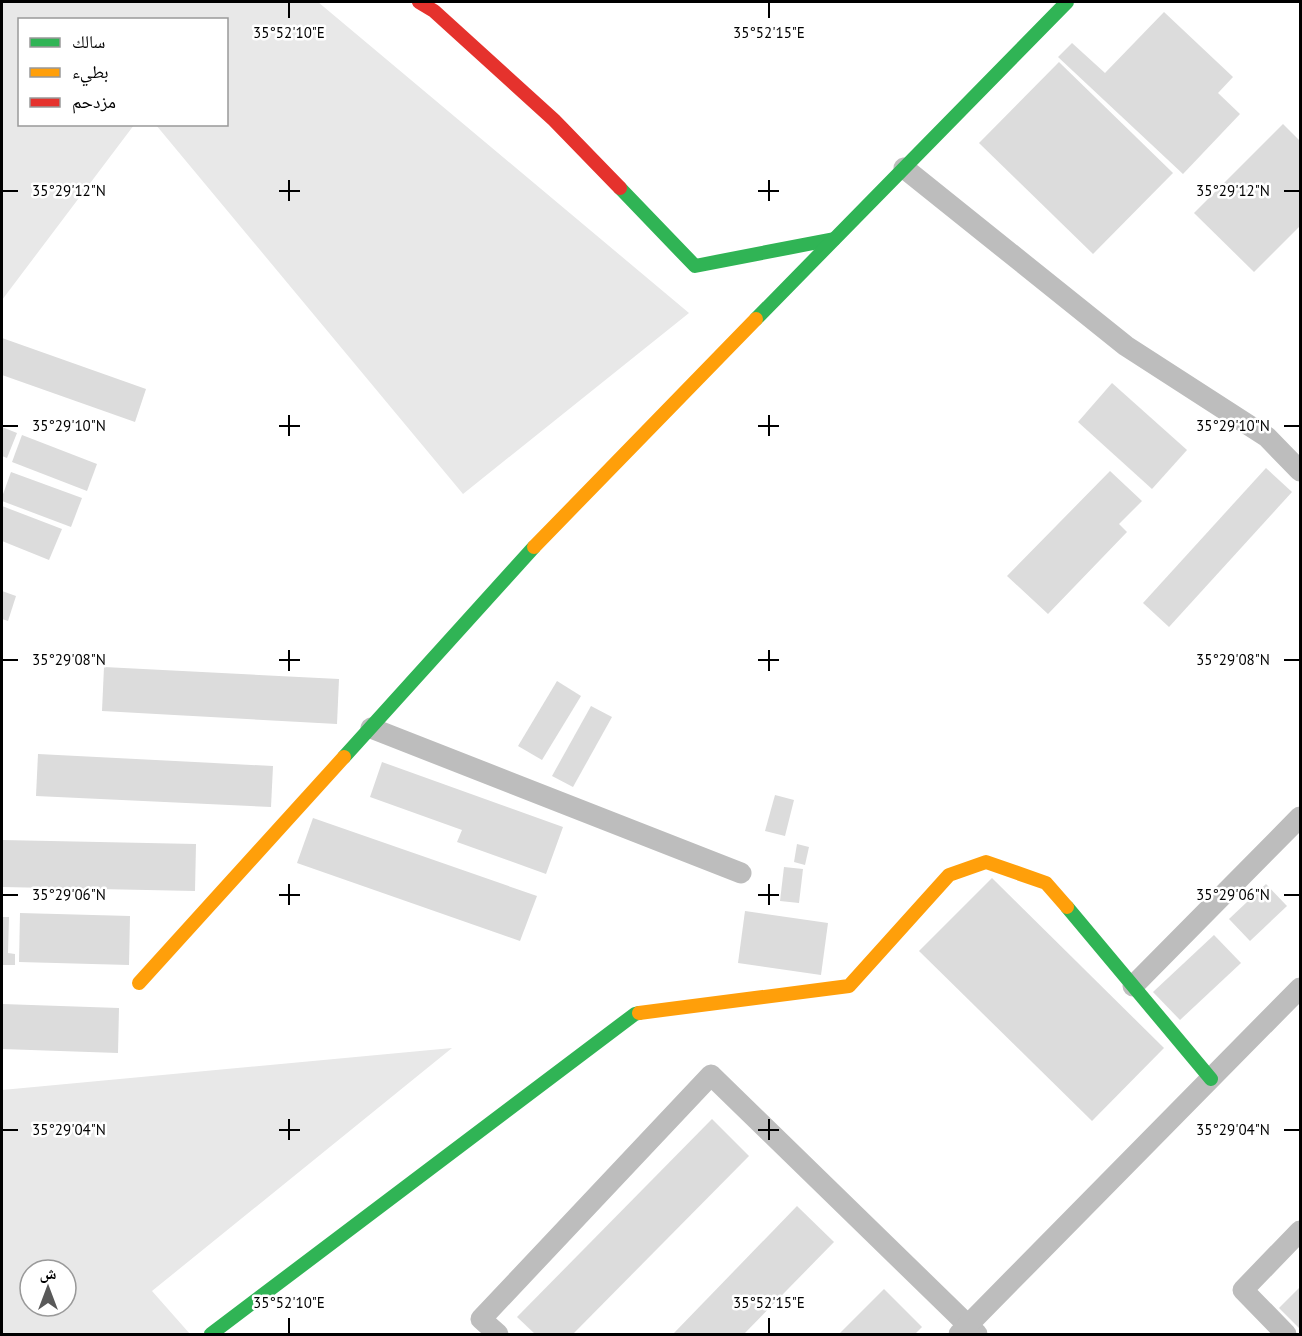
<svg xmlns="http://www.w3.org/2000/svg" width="1302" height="1336" viewBox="0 0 1302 1336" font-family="'PT Sans','Noto Naskh Arabic',sans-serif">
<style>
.green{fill:#e8e8e8;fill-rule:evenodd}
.building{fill:#dcdcdc}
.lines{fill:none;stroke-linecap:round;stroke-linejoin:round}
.street{stroke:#bdbdbd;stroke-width:21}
.fast{stroke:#30b455;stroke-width:14}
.slow{stroke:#ff9f0a;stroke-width:14}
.jam{stroke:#e5322d;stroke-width:14}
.ticks{fill:none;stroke:#000;stroke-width:2}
.ticks-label{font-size:15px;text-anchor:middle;fill:#000;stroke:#fff;stroke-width:5;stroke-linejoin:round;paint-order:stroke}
</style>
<rect width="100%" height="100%" fill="#fff"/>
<!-- green -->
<g class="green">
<polygon points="2,2 318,2 689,313 463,494 156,125 226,124 226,20 20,20 20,124 134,125 2,300"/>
<path d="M452,1048L152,1291L190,1334H2V1090ZM30,1270H66V1306H30Z"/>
</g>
<!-- building -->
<g class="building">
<polygon points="1164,12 1233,77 1218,93 1240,114 1183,174 1058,57 1072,43 1105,73"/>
<polygon points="1059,62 1173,173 1093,254 979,143"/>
<polygon points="1283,124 1300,141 1300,226 1254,272 1194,213"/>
<polygon points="2,338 146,389 135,422 2,375"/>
<polygon points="1112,383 1187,450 1152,489 1078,422"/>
<polygon points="2,427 17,433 7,458 2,456"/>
<polygon points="22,435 97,464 87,491 12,462"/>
<polygon points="1266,468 1292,492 1169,627 1143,603"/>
<polygon points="1110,471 1142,501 1119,524 1127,532 1048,614 1007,576"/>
<polygon points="11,472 82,498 71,527 2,501 2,497"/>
<polygon points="2,506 62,529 49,560 2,541"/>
<polygon points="2,591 16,596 8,621 2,619"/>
<polygon points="104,667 339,679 337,724 102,711"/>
<polygon points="557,681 581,696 542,760 518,746"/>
<polygon points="591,706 612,717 573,787 552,776"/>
<polygon points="38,754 273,766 271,807 36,796"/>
<polygon points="382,762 563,827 546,874 457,842 462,830 370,797"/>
<polygon points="775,795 794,800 785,836 765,831"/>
<polygon points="313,818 537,896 520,941 297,863"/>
<polygon points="2,840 196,844 195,891 2,887"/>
<polygon points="797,844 809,847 805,865 794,862"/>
<polygon points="784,867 803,869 799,903 780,901"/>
<polygon points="992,878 1164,1048 1092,1121 919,951"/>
<polygon points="1266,884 1287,906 1250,941 1229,919"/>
<polygon points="745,911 828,923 821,975 738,963"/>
<polygon points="20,913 130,916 129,965 19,962"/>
<polygon points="2,917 9,917 8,953 15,954 15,965 2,965"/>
<polygon points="1214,935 1241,963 1180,1020 1153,992"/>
<polygon points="2,1004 119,1008 118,1053 2,1049"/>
<polygon points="712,1119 749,1156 573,1334 535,1334 517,1317"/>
<polygon points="797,1206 834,1242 744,1334 673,1334"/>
<polygon points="1300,1287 1300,1329 1279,1308"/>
<polygon points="884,1289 922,1327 915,1334 839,1334"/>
</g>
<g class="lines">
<!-- street -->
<g class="street">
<polyline points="904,168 1126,346 1267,437 1300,471"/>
<polyline points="371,728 741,873"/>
<polyline points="1133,986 1300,817"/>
<polyline points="498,1334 481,1319 711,1075 977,1334"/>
<polyline points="959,1334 1300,988"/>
<polyline points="1286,1334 1243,1290 1300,1231"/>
</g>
<!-- fast -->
<g class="fast">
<polyline points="620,188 695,266 834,239"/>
<polyline points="756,319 1067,2"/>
<polyline points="344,757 534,547"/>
<polyline points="1067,907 1211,1079"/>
<polyline points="211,1334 635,1014 639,1013"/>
</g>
<!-- slow -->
<g class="slow">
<polyline points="534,547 756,319"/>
<polyline points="139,983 344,757"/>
<polyline points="639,1013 849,986 949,875 986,862 1046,883 1067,907"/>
</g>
<!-- jam -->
<polyline class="jam" points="419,2 434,11 554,120 620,188"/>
</g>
<!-- ticks -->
<path class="ticks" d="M289,3V18M769,3V18M289,180V201M769,180V201M3,191H18M279,191H300M758,191H779M1284,191H1299M289,415V436M769,415V436M3,426H18M279,426H300M758,426H779M1284,426H1299M289,650V671M769,650V671M3,660H18M279,660H300M758,660H779M1284,660H1299M289,884V905M769,884V905M3,895H18M279,895H300M758,895H779M1284,895H1299M289,1119V1140M769,1119V1140M3,1130H18M279,1130H300M758,1130H779M1284,1130H1299M289,1318V1333M769,1318V1333"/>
<g class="ticks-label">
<text x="289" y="38">35°52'10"E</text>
<text x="769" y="38">35°52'15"E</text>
<text x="69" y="196">35°29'12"N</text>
<text x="1233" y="196">35°29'12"N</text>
<text x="69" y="431">35°29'10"N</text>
<text x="1233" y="431">35°29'10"N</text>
<text x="69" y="665">35°29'08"N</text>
<text x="1233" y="665">35°29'08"N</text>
<text x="69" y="900">35°29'06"N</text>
<text x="1233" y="900">35°29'06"N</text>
<text x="69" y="1135">35°29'04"N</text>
<text x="1233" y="1135">35°29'04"N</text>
<text x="289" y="1308">35°52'10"E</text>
<text x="769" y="1308">35°52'15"E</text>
</g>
<!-- border -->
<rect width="1302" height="1336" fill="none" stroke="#000000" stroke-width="6"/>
<!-- legend -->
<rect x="18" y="18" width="210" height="108" fill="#ffffff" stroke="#999999" stroke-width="1.5"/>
<rect x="30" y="38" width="30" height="9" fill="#30b455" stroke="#999999" stroke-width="1.5"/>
<text x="72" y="48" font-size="18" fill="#000000">سالك</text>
<rect x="30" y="68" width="30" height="9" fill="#ff9f0a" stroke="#999999" stroke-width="1.5"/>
<text x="72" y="78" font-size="18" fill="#000000">بطيء</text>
<rect x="30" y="98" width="30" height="9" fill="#e5322d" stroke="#999999" stroke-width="1.5"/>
<text x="72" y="108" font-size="18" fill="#000000">مزدحم</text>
<!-- north arrow -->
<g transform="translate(48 1288)"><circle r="28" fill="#ffffff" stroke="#999999" stroke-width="1.5"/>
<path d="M0-4.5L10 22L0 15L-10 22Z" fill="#595959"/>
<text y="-9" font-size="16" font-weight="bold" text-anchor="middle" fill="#000000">ش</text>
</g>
</svg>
